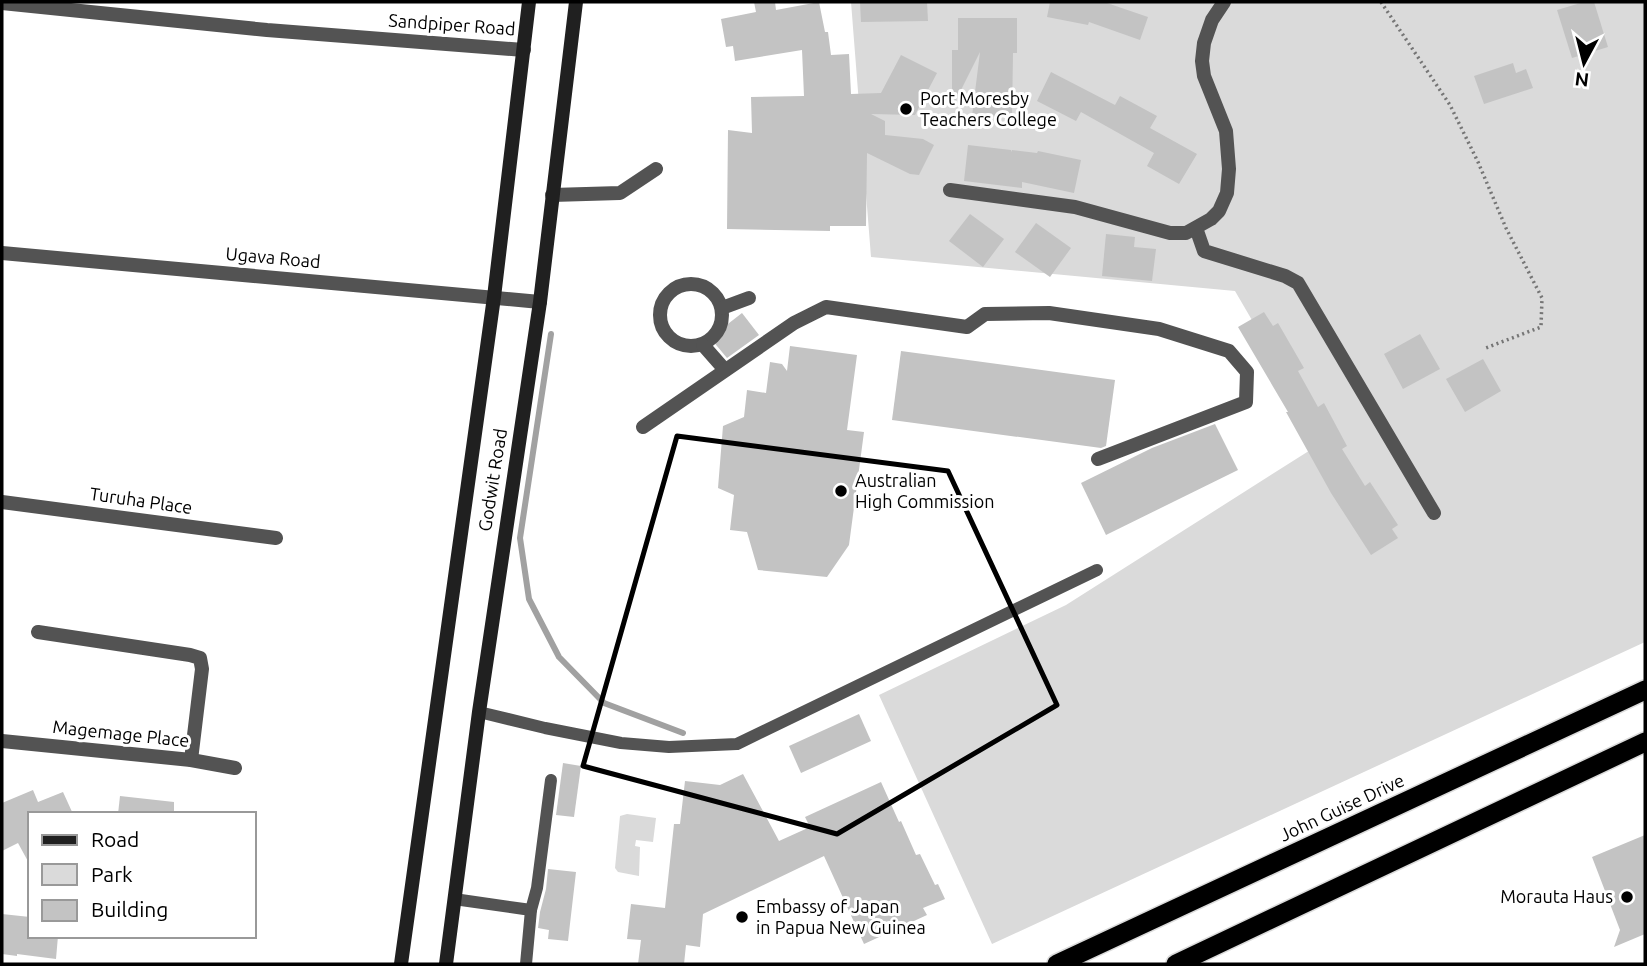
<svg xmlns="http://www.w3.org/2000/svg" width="1647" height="966" viewBox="0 0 1647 966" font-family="Ubuntu,sans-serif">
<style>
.green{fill:#dadada}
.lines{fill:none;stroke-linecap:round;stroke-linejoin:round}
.stream{stroke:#a1a1a1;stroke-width:6}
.building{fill:#c3c3c3}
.trunk-casing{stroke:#dbdbdb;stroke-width:22}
.path{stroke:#757575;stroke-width:3.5;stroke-dasharray:2 3.5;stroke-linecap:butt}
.service{stroke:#535353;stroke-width:12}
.minor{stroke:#535353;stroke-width:14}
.secondary{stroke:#202020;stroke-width:14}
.trunk{stroke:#000;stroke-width:19}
.marked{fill:none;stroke:#000;stroke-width:5;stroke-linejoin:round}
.poi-dot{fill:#000;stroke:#fff;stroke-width:2.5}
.labels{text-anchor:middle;stroke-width:6;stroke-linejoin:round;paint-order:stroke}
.street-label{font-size:18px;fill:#000;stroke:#fff}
.poi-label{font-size:18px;fill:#000;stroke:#fff;text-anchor:start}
</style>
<rect width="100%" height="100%" fill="#fff"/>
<!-- green -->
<g class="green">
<polygon points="851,2 1645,2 1645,642 992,944 879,695 1066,605 1323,442 1235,291 871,257"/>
<polygon points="627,814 656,818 653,842 636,840 635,846 640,847 639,876 618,872 615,868 620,816"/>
</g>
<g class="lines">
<!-- stream -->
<polyline class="stream" points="551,334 520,538 529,599 559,657 604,703 683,733"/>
</g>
<!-- building -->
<g class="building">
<polygon points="754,2 775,2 776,10 819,2 825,32 828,32 831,55 849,54 851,94 881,93 901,55 937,73 915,115 871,114 885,121 885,135 923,139 934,145 919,175 910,174 867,153 866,226 830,226 830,231 727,229 728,130 752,133 751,97 804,96 802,50 735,61 733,46 726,47 721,19 756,12"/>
<polygon points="860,2 927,2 928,21 861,22"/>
<polygon points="1050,2 1104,2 1148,17 1140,40 1089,22 1088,25 1047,17"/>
<polygon points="1584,2 1594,2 1608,47 1572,58 1557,10"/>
<polygon points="958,18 1017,18 1017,53 1013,53 1012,117 972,116 980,52 952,108 952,50 958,50"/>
<polygon points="1513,63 1516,73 1526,69 1533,88 1484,104 1474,76"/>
<polygon points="1051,72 1115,105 1120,96 1157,116 1150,128 1197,154 1179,184 1147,166 1154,153 1081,112 1076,121 1037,101"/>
<polygon points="968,145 1011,150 1011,152 1012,150 1037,153 1038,151 1081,160 1074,193 1022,182 1022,188 964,181"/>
<polygon points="970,214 1004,239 983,267 949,241"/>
<polygon points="1036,223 1071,248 1050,277 1015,252"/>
<polygon points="1106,234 1135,237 1134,247 1156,249 1152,281 1102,276"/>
<polygon points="1264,312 1273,326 1278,323 1304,368 1298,371 1318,407 1324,403 1347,446 1342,449 1365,486 1370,482 1398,525 1392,529 1398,538 1371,555 1331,493 1286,412 1288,412 1238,327"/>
<polygon points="742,313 759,335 727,358 712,340 726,329 724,327"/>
<polygon points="1420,334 1440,369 1403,389 1384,354"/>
<polygon points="790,346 857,355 847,430 864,432 849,545 827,577 758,570 747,532 730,530 734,495 718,488 723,426 744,417 747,390 766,393 770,362 782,364 787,371"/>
<polygon points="901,351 1115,380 1106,446 1101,448 892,420"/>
<polygon points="1483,359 1501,391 1465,412 1446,379"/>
<polygon points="1215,424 1238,470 1106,535 1081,483 1152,448"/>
<polygon points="859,714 871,741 801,773 789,746"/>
<polygon points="563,763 581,766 574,817 556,815"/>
<polygon points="743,774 779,841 810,827 805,817 881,782 899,822 901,821 916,855 920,854 935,885 938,884 945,899 923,908 927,915 864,944 824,856 703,914 700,947 686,945 684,964 638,964 641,940 627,939 631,904 665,908 674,824 680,824 685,781 720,785"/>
<polygon points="33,790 38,802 63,792 73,814 30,814 30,865 18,843 2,851 2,803"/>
<polygon points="120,796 174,802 174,814 118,814"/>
<polygon points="1645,835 1645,934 1614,947 1620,930 1592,857"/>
<polygon points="548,869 576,872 568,941 548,939 549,930 538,928 540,912 546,889"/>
<polygon points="2,914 30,917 30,936 58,936 56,959 17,954 17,956 2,954"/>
</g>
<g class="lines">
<!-- trunk casing -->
<g class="trunk-casing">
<g id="trunk">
<polyline points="1057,964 1645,690"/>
<polyline points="1176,964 1645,742"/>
</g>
</g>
<!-- path -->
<polyline class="path" points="1381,2 1450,105 1478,162 1506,228 1542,298 1541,327 1483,349"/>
<!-- service -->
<g class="service">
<polyline points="479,712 545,728 621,743 669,747 737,744 1097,570"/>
<polyline points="454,899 531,910 526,964"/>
<polyline points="531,910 537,888 551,780"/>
</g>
<!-- minor -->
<g class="minor">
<polyline points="2,3 267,30 524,50"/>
<polyline points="950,190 1075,207 1170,233 1186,233 1211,219 1219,211 1227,193 1229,169 1226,131 1204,76 1202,61 1204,43 1212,20 1224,2"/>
<polyline points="552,195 620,193 656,169"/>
<polyline points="1196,228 1204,251 1285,276 1298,283 1434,513"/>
<polyline points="2,253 540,302"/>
<circle cx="691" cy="315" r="31"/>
<polyline points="722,308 749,298"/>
<polyline points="703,345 725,370"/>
<polyline points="643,427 794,323 826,307 967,327 985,314 1049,313 1159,329 1229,351 1247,372 1246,402 1098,459"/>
<polyline points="2,502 276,538"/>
<polyline points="38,632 190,655 200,658 202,669 191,760"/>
<polyline points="2,741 191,760 235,768"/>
</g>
<!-- secondary -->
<g class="secondary">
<polyline points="401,964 494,297 529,2"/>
<polyline points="446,964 479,712 540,302 576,2"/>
</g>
<!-- trunk -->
<use href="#trunk" class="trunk"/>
</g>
<!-- marked area -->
<path class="marked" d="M677,436L948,471L1057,705L837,834L583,766Z"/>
<!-- markers -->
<g class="poi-dot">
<circle cx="906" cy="109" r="7"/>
<circle cx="841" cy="491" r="7"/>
<circle cx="1627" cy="897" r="7"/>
<circle cx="742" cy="917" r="7"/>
</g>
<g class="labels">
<!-- street labels -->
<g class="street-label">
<text transform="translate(452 25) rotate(4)" y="6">Sandpiper Road</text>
<text transform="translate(273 258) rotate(5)" y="6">Ugava Road</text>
<text transform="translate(493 480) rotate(-81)" y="6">Godwit Road</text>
<text transform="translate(141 501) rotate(8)" y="6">Turuha Place</text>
<text transform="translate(121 734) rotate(6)" y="6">Magemage Place</text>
<text transform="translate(1342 808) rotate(-25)" y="6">John Guise Drive</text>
</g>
<!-- poi labels -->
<g class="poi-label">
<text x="920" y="105">Port Moresby<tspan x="920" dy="21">Teachers College</tspan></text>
<text x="855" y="487">Australian<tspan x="855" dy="21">High Commission</tspan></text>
<text x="1613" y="903" text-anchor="end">Morauta Haus</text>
<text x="756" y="913">Embassy of Japan<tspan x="756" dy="21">in Papua New Guinea</tspan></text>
</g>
</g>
<!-- border -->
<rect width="1647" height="966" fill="none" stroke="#000000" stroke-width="7"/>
<!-- legend -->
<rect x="28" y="812" width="228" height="126" fill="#ffffff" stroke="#999999" stroke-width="2"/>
<rect x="42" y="835" width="35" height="10" fill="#202020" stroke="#999999" stroke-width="2"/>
<text x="91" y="847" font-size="21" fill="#000000">Road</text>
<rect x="42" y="864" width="35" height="21" fill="#dadada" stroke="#999999" stroke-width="2"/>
<text x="91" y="882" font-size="21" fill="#000000">Park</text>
<rect x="42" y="900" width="35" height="21" fill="#c3c3c3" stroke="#999999" stroke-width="2"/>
<text x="91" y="917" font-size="21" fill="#000000">Building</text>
<!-- north arrow -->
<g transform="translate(1584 63) rotate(187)" stroke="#ffffff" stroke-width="5" paint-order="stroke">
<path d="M0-5L12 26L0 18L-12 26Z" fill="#000000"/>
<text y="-10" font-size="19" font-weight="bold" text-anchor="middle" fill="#000000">N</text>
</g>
</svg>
